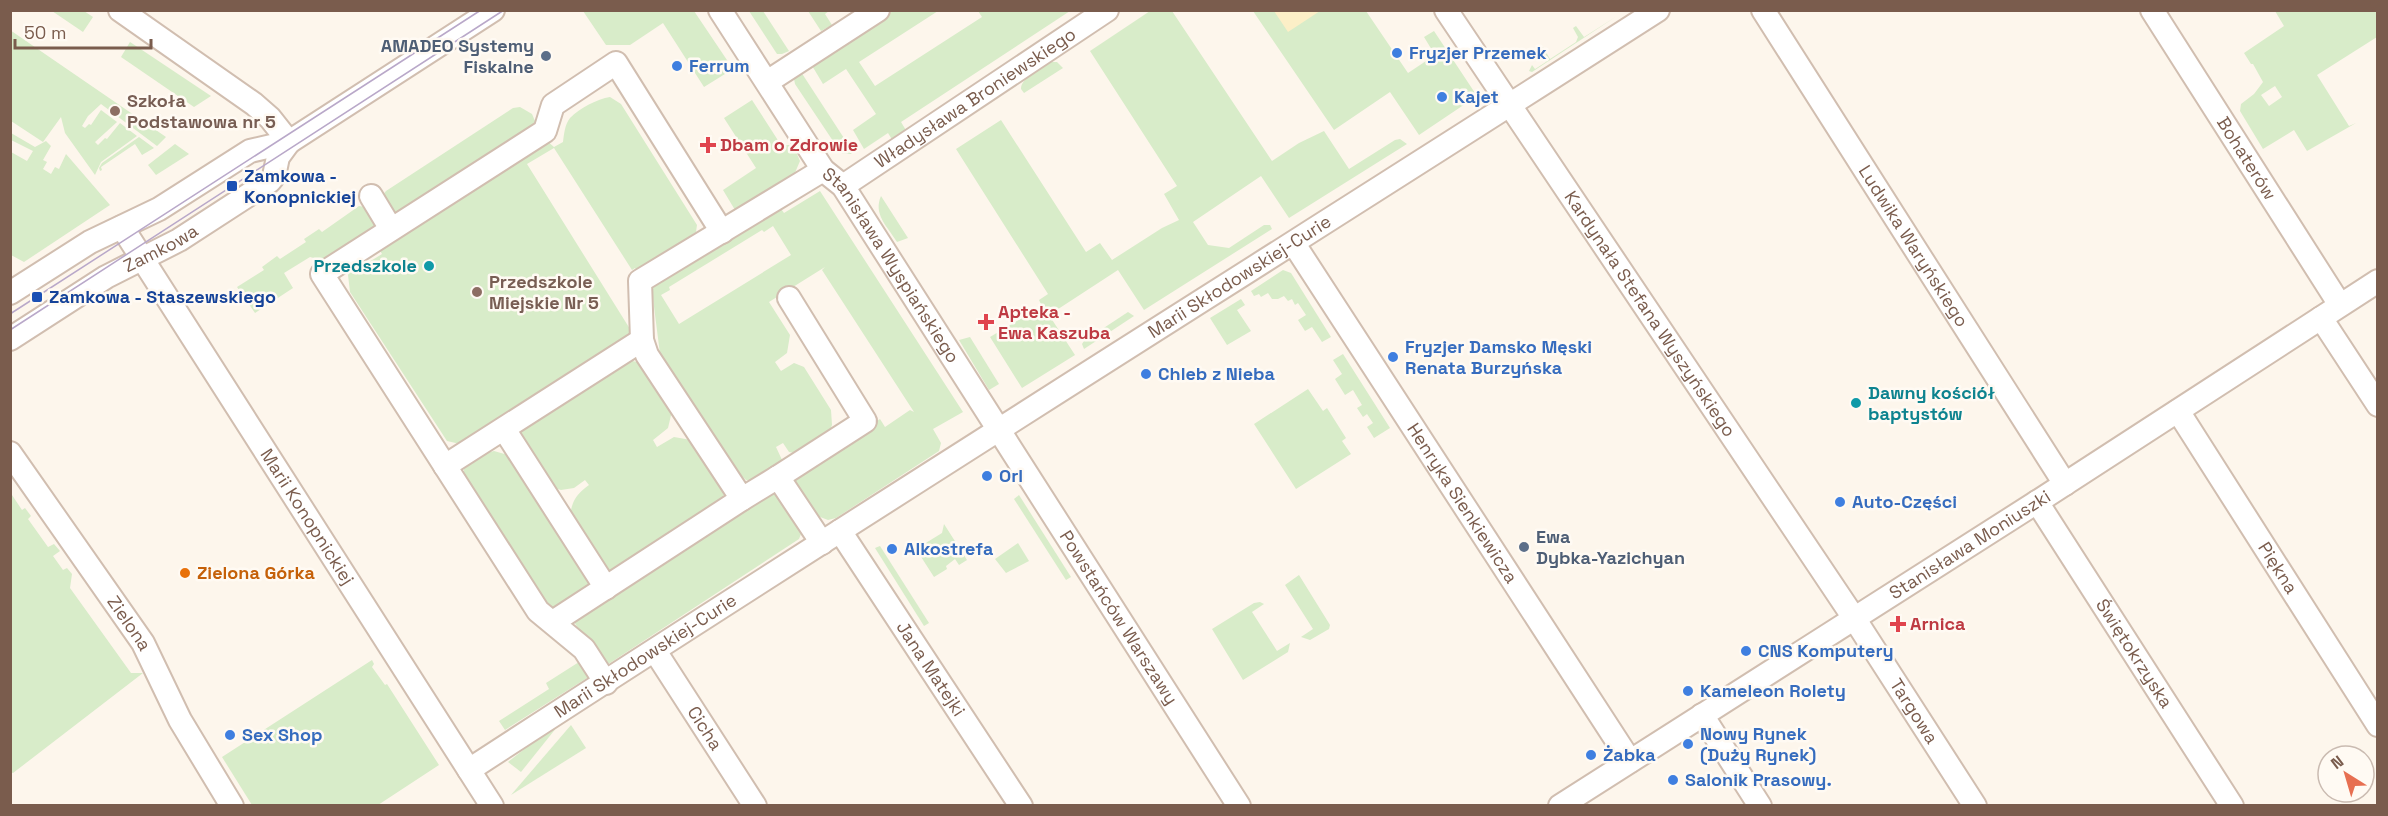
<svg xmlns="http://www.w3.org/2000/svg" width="2388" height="816" viewBox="0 0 2388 816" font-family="'Space Grotesk',sans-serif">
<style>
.green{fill:#d8ecc9;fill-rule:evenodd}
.sand{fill:#fcefc7}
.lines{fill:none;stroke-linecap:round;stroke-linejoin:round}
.minor-casing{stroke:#d1beb0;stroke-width:26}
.minor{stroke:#fff;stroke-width:22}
.tram{stroke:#b9a8c9;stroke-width:1.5}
.shop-dot{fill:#3f7fe0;stroke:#fffaf3;stroke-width:2}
.service-dot{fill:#5c6f8a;stroke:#fffaf3;stroke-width:2}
.education-dot{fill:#8d6e63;stroke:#fffaf3;stroke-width:2}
.health-dot{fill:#e0444e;stroke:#fffaf3;stroke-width:2}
.transit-dot{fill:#1a4fb4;stroke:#fffaf3;stroke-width:2}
.culture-dot{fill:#0f9aa8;stroke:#fffaf3;stroke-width:2}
.food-dot{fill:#e8710a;stroke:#fffaf3;stroke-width:2}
.labels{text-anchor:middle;stroke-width:5;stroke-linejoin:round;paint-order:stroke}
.service-label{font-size:18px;font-weight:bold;fill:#4e5e75;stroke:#fffaf3;text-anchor:end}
.shop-label{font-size:18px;font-weight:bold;fill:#366cbe;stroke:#fffaf3;text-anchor:start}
.street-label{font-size:18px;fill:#7a5c4d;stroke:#fffaf3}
.education-label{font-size:18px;font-weight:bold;fill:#785e54;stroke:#fffaf3;text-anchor:start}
.health-label{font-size:18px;font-weight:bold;fill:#be3a42;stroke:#fffaf3;text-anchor:start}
.transit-label{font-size:18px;font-weight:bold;fill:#164399;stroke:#fffaf3;text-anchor:start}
.culture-label{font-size:18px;font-weight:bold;fill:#0d838f;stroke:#fffaf3;text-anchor:end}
.food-label{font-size:18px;font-weight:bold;fill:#c56008;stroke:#fffaf3;text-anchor:start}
</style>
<rect width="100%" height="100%" fill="#fdf6ec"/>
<!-- green -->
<g class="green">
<polygon points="52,11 84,11 93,17 83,32"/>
<polygon points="583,11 694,11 733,69 704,87 663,23 630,45 606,45"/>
<polygon points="749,11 763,11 789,51 782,54 777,54"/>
<polygon points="808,11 829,11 825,14 832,25 821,31"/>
<polygon points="893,11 938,11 859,62 875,86 982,17 978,11 1070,11 901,122 910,137 896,146 888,133 864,149 853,130 876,114 846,69 823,84 811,64"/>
<polygon points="1150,11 1172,11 1272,161 1299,143 1324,131 1349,169 1395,140 1400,139 1407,144 1289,218 1261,176 1193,222 1208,245 1229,248 1264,225 1270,225 1272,229 1144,310 1118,270 1049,315 1075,355 1022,388 990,337 1042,306 1039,300 1048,294 956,149 1001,120 1086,252 1100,243 1112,260 1162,228 1179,220 1164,194 1177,186 1090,51"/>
<polygon points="1253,11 1366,11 1408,73 1435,55 1424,37 1434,31 1477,96 1419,135 1390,92 1334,130"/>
<path d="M2275,11H2377V37L2317,75L2349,126L2356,123L2307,151L2294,130L2263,149L2240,111L2241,104L2254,94L2263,82L2253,64H2251L2244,53L2284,26ZM2275,86L2282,97L2269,106L2261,95Z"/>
<polygon points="1617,16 1532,72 1529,71 1532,65 1535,69 1546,62 1539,50 1543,47 1550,59 1576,42 1578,37 1573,28 1576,26 1584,37"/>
<polygon points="10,30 166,137 157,146 101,104 88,116 82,126 85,128 89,124 91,125 101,110 117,122 95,142 98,145 105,138 107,139 120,123 137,136 101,162 95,175 65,133 61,117 43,142 11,121"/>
<polygon points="130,42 211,96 194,107 121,57"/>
<path d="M1051,62H1057L1063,68L1024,93L1021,89C1021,77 1041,69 1051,62Z"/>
<polygon points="801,72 853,152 851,154 841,153 795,84 794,79"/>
<path d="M610,97L621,104L697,225L696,232L637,271L635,268L632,270L554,148L527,164L635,337L460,444L447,441L350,292L348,275L354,264L365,260L369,262L382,254L378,247L546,140L554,147L563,142C564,134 565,124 570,118C580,108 597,99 610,97Z"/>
<polygon points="752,100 781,145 793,145 800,161 794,175 738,215 723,190 756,168 724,118"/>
<polygon points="520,107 532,114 535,121 534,127 396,217 382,196 386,191 513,108"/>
<polygon points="11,133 35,147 46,141 51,146 43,160 47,162 43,169 51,174 55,167 59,169 66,154 110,205 24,262 11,255 11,152 27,161 33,151 11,140"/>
<polygon points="139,137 154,148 142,155 135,144 101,167 102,170 100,171 99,168 102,163"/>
<polygon points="175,144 189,154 156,175 148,165"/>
<path d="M820,191L963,412L933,429L941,443L939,451L836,518L828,520L815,515L792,480L797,472L880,419L885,427L910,410L914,412L822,270L825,267L769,302L790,335L787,353L775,362L781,371L794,363L804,367L831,410L832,425L829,433L794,453L789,452L783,443L776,447L783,462L754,482L746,480L730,465L660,354L652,291L655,284L779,206L784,213ZM773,226L791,255L679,324L661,295L670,290L669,287L762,230L764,232Z"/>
<path d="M881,196L908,238L897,242C887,226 873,214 881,196Z"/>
<polygon points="359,206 365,207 375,220 376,227 325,261 310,257 284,273 293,288 255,313 237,287 264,270 262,267 277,256 280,259 306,242 304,239 319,229 322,232"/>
<polygon points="1283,270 1291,273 1331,337 1322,342 1312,327 1305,331 1298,320 1306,315 1298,303 1295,305 1292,299 1288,301 1284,296 1278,299 1272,299 1268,293 1261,297 1259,294 1254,296 1251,291"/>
<polygon points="1241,299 1245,305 1237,310 1251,331 1227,345 1210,318"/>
<polygon points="1128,312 1134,316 1084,349 1082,344 1084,341"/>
<polygon points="970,337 999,384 989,390 959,340"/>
<polygon points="1343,354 1390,428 1374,438 1367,427 1373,423 1367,414 1363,417 1357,408 1362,405 1353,390 1345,395 1335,379 1342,374 1333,360"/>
<path d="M628,360L642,363L672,411L668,428L653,440L657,447L674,437L691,440L725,491L722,500L611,573L605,572L570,516C572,500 577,494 589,485L585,480L574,488L561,490L551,487L519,440L520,430Z"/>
<polygon points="1308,389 1323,411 1327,408 1346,438 1342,441 1351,454 1296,489 1254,424"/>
<polygon points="494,451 508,455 592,585 562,608 552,609 546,604 464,476 464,469 487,453"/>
<polygon points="775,490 803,529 799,539 610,663 604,664 600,661 574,622"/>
<polygon points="10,492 22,510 25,508 31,516 28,519 48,547 54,544 60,551 53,556 63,570 67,568 72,574 70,588 131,673 143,673 13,773 10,772"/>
<polygon points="1019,495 1071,577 1066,580 1014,499"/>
<polygon points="944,524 967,560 959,565 955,559 946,566 947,569 934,577 916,549 942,533"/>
<polygon points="1018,543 1029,561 1006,573 995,559"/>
<polygon points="880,546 929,623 924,626 875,548"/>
<polygon points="1299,575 1330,625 1329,629 1310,640 1301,637 1313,629 1285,585"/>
<polygon points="1260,602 1264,604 1252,612 1277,651 1290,643 1288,652 1243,680 1212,629 1254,603"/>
<polygon points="372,660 374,664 372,667 385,685 387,684 439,765 378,805 252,805 222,757"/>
<polygon points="579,662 583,663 589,675 587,678 505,730 499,721 549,689 546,683"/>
<polygon points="556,724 557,727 521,772 508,762"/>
<polygon points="571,725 586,748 511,795"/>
</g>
<!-- sand -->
<polygon class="sand" points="1274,11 1320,11 1288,32"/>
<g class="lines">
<!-- minor casing -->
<g class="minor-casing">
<g id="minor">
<polyline points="120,10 254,104 270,118 289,142"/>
<path id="s1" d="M720,10L823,170L843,186L1239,806"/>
<path id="s2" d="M1446,10L1854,618L1975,806"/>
<path id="s3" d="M1763,10L2065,484"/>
<path id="s4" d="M2152,10L2340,305"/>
<polyline points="767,82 878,10"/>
<path id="s5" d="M843,186L1107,10"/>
<polyline points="371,196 391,229"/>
<path id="s6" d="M122,227L492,806"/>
<path id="s7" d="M1294,244L1630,761"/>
<polyline points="10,293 90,242 159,209 250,151 289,142 493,10"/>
<polyline points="2321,318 2378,405"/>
<path id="s8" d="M10,339L106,277L179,240L270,181L274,176L278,157L289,142"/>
<path id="s9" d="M2178,411L2378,725"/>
<polyline points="504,429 606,588"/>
<path id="s10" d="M10,453L143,643L180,720L232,806"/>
<polyline points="445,466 642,340"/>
<polyline points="778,477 865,421 789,298"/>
<path id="s11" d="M2037,502L2232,806"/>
<path id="s12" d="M840,531L1021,806"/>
<polyline points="822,543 778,477 742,499 647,355 642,340 640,281 823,170"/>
<polyline points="553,622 742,499"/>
<path id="s13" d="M655,651L755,806"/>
<polyline points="606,683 584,649 538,611 322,274 545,131 553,105 616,63 722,232"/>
<polyline points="1702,715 1760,806"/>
<path id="s14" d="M469,770C863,513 1262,264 1658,10"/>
<path id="s15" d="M1560,806L2037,502L2378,281"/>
</g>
</g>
<!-- minor -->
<use href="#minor" class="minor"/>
<!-- tram -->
<g class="tram">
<polyline points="10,314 481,10"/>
<polyline points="10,330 504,10"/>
</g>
</g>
<!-- markers -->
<g class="shop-dot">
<circle cx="1397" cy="53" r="6"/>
<circle cx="677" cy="66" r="6"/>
<circle cx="1442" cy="97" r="6"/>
<circle cx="1393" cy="357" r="6"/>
<circle cx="1146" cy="374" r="6"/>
<circle cx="987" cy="476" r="6"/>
<circle cx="1840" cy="502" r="6"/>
<circle cx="892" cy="549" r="6"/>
<circle cx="1746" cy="651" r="6"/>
<circle cx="1688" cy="691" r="6"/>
<circle cx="230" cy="735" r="6"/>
<circle cx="1688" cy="744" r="6"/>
<circle cx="1591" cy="755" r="6"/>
<circle cx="1673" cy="780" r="6"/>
</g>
<g class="service-dot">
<circle cx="546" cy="56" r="6"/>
<circle cx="1524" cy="547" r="6"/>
</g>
<g class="education-dot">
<circle cx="115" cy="111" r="6"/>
<circle cx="477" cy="292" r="6"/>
</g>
<g class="health-dot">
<path d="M705 136h6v6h6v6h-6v6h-6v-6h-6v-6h6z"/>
<path d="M983 313h6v6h6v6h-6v6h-6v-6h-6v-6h6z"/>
<path d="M1895 615h6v6h6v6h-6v6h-6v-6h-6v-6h6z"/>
</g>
<g class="transit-dot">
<rect x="226" y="180" width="12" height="12" rx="3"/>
<rect x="31" y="291" width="12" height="12" rx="3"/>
</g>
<g class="culture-dot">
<circle cx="429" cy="266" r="6"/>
<circle cx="1856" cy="403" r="6"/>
</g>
<circle class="food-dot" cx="185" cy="573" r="6"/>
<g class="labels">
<!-- service labels -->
<g class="service-label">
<text x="534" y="52">AMADEO Systemy<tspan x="534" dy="21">Fiskalne</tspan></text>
<text x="1536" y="543" text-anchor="start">Ewa<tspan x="1536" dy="21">Dybka-Yazichyan</tspan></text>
</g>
<!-- shop labels -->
<g class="shop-label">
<text x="1409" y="59">Fryzjer Przemek</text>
<text x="689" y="72">Ferrum</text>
<text x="1454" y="103">Kajet</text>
<text x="1405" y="353">Fryzjer Damsko Męski<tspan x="1405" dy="21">Renata Burzyńska</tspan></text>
<text x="1158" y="380">Chleb z Nieba</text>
<text x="999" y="482">Orl</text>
<text x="1852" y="508">Auto-Części</text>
<text x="904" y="555">Alkostrefa</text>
<text x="1758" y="657">CNS Komputery</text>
<text x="1700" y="697">Kameleon Rolety</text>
<text x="1700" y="740">Nowy Rynek<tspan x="1700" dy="21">(Duży Rynek)</tspan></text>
<text x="242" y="741">Sex Shop</text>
<text x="1603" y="761">Żabka</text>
<text x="1685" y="786">Salonik Prasowy.</text>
</g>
<!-- street labels -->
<g class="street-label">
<text dy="6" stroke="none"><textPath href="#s5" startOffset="159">Władysława Broniewskiego</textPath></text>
<text dy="6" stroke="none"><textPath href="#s4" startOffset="176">Bohaterów</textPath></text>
<text dy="6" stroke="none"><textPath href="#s3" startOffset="280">Ludwika Waryńskiego</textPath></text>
<text dy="6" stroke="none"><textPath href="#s8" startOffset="176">Zamkowa</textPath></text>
<text dy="6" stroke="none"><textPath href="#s1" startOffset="308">Stanisława Wyspiańskiego</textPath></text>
<text dy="6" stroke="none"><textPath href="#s14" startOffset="915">Marii Skłodowskiej-Curie</textPath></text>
<text dy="6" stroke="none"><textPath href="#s2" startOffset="366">Kardynała Stefana Wyszyńskiego</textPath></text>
<text dy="6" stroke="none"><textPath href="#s7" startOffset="309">Henryka Sienkiewicza</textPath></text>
<text dy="6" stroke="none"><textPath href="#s6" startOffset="344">Marii Konopnickiej</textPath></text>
<text dy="6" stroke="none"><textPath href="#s15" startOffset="486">Stanisława Moniuszki</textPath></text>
<text dy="6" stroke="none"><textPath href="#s9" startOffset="186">Piękna</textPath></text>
<text dy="6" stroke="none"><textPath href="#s1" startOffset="728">Powstańców Warszawy</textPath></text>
<text dy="6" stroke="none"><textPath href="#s10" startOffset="208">Zielona</textPath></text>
<text dy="6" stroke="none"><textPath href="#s11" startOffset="180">Świętokrzyska</textPath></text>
<text dy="6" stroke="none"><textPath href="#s14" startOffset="210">Marii Skłodowskiej-Curie</textPath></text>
<text dy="6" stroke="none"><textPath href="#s12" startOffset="165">Jana Matejki</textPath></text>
<text dy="6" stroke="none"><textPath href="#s2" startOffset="843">Targowa</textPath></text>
<text dy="6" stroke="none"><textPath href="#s13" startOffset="92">Cicha</textPath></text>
</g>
<!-- education labels -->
<g class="education-label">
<text x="127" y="107">Szkoła<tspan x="127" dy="21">Podstawowa nr 5</tspan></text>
<text x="489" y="288">Przedszkole<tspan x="489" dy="21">Miejskie Nr 5</tspan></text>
</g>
<!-- health labels -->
<g class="health-label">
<text x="720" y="151">Dbam o Zdrowie</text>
<text x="998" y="318">Apteka -<tspan x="998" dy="21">Ewa Kaszuba</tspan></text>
<text x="1910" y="630">Arnica</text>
</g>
<!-- transit labels -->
<g class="transit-label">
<text x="244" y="182">Zamkowa -<tspan x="244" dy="21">Konopnickiej</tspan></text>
<text x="49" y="303">Zamkowa - Staszewskiego</text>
</g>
<!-- culture labels -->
<g class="culture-label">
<text x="417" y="272">Przedszkole</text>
<text x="1868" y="399" text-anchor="start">Dawny kościół<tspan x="1868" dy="21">baptystów</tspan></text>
</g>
<!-- food labels -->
<g class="food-label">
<text x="197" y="579">Zielona Górka</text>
</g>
</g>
<!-- border -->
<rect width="2388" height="816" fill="none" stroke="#7a5c4d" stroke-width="24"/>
<!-- north arrow -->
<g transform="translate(2346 774) rotate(323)"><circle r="28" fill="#fffaf3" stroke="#cabbb1" stroke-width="1.5"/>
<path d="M0-4.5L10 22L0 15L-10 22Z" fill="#e76f51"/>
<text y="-9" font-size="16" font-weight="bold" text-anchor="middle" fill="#7a5c4d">N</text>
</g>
<!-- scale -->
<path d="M15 39v9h136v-9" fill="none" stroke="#7a5c4d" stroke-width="3"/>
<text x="24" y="39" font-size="18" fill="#7a5c4d" stroke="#fffaf3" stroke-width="4.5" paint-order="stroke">50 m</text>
</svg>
